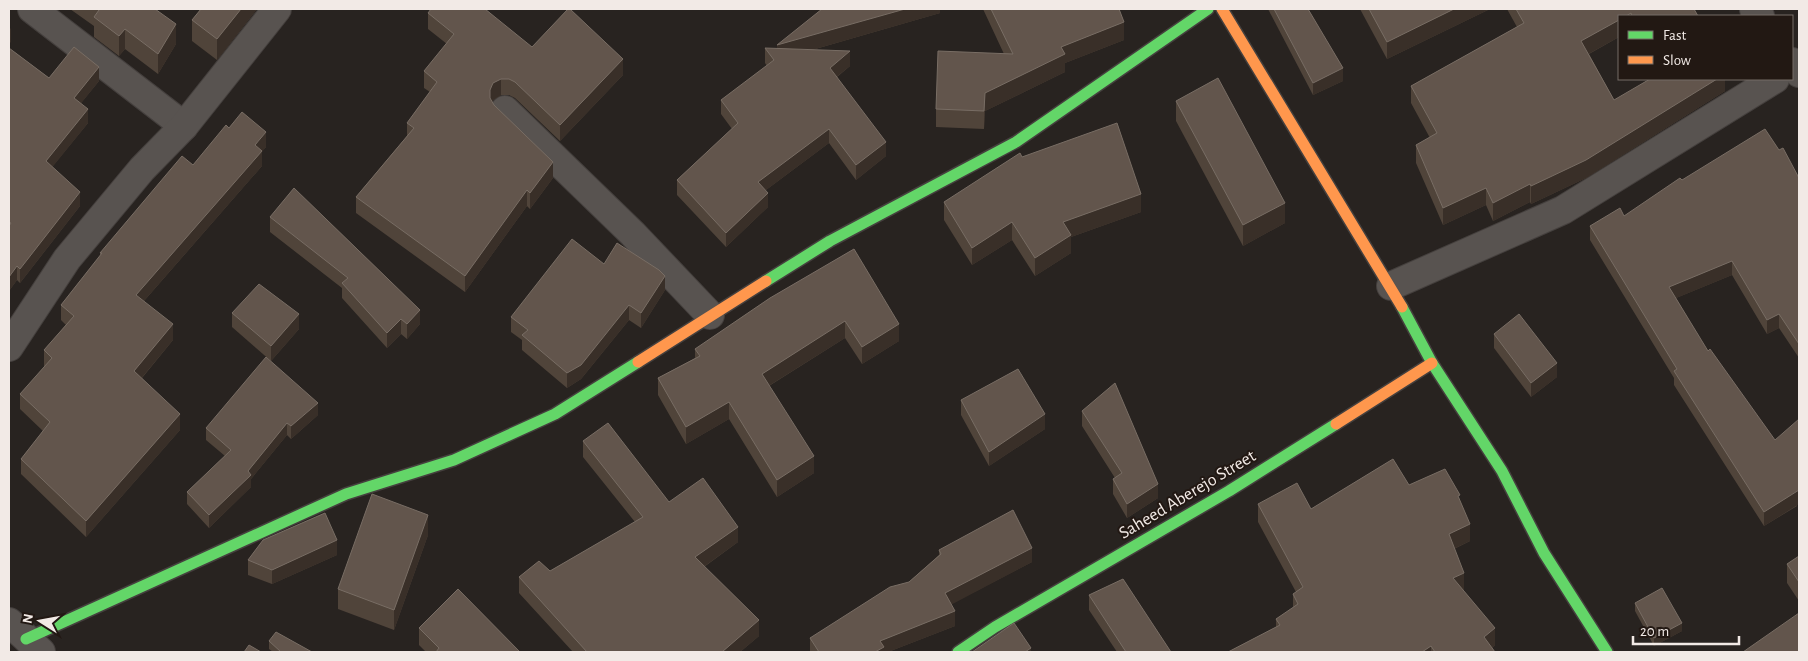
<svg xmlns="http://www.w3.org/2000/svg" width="1808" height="661" viewBox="0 0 1808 661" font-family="'Alegreya Sans',sans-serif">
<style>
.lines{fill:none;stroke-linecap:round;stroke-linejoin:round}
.street-casing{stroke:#45403e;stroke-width:30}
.fast-casing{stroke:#45403e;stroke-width:14}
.slow-casing{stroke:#45403e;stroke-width:14}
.street{stroke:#585350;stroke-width:28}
.fast{stroke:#63d668;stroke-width:11}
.slow{stroke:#ff974d;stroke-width:11}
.wall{fill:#50443a}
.shaded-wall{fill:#392f28}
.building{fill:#62554c;stroke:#786d64}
.labels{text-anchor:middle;stroke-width:4;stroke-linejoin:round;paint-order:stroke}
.street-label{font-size:18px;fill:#f2eae6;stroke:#221813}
</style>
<rect width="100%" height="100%" fill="#282320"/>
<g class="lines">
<!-- street casing -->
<g class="street-casing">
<g id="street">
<polyline points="32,9 184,126"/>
<polyline points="1754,9 1760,16"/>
<polyline points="1792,62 1799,73"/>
<polyline points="505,110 633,234 710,315"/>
<polyline points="1391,286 1563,210 1775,79"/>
<polyline points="9,347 67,259 142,169 184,126 277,9"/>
<polyline points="9,622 41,652"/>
</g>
</g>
<!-- fast casing -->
<g class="fast-casing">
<g id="fast">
<polyline points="766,281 830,241 1016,142 1208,9"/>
<polyline points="1402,307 1432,363 1502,471 1544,553 1607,652"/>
<polyline points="26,639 346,494 454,460 555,414 638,362"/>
<polyline points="958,652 995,627 1229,491 1336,424"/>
</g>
</g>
<!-- slow casing -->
<g class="slow-casing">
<g id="slow">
<polyline points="1222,9 1402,307"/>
<polyline points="638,362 766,281"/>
<polyline points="1336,424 1432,363"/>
</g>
</g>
<!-- street -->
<use href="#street" class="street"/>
<!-- fast -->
<use href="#fast" class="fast"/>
<!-- slow -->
<use href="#slow" class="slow"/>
</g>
<!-- wall -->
<g class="wall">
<polygon points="70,9 155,9 176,44 158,74 125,49 119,56 94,37 94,26"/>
<polygon points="201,9 257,9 217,60 192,41 192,20"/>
<polygon points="940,9 940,13 812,50 850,66 837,77 886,156 856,180 829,143 766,190 768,207 726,247 677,195 677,180 732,129 721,114 721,100 767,66 765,63 765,48 777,49 777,45"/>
<polygon points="983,9 1119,9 1124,40 1065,63 1065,72 985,111 984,129 936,127 936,109 1004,54"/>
<polygon points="1268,9 1308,9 1343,81 1313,95"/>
<polygon points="1360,9 1490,9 1387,59"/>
<polygon points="1507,9 1694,9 1698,16 1619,16 1619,37 1589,54 1614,100 1725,79 1725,91 1586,178 1531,204 1530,202 1493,221 1486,205 1443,225 1416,163 1416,145 1430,138 1411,103 1411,86 1517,27"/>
<polygon points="428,13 532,47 623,75 560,141 515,98 509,95 501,95 493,100 492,102 494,105 553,178 530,209 527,206 465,292 356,213 356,197 407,136 407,123 430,92 424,88 424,71 447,44 428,29"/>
<polygon points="9,48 49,78 99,81 81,103 88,123 52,167 80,206 20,283 17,280 9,291"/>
<polygon points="1176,101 1285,223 1243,246 1176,121"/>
<polygon points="229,128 266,147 262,151 262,166 144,301 173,340 142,378 180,430 86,537 21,474 21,459 43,431 20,409 20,394 45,367 44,366 44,350 66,325 61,320 61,305 100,256 100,253 193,165"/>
<polygon points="1779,150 1799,178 1799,358 1779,328 1767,334 1732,275 1676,298 1797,506 1764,526 1674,385 1674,378 1590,240 1590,226 1624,216 1682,180"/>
<polygon points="1022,157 1141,212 1071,237 1071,253 1035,276 1012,240 972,265 944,220 944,202"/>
<polygon points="270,217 420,324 407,339 401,334 387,348 342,298 342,288 270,232"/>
<polygon points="854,249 899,341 862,364 845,338 769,386 814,473 777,497 729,419 686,444 658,395 658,378 695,358 695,349"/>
<polygon points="604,264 665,290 641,328 629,320 581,379 567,388 522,350 522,340 511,332 511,317"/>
<polygon points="232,313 299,329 271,361 232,327"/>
<polygon points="1494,334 1557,377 1531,397 1494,348"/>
<polygon points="961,400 1045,429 989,466 961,415"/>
<polygon points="1082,411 1158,498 1127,518 1113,494 1113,479 1115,478 1082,426"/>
<polygon points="318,415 291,439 287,435 251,479 251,487 209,528 187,504 187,492 225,456 206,440 206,428"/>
<polygon points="583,441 669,502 738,542 704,567 759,636 740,652 573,652 519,593 519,577 550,571 635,522 583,457"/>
<polygon points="1409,485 1460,502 1470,541 1454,549 1464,590 1463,591 1495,645 1492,648 1495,652 1228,652 1276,627 1276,619 1293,608 1293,594 1296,592 1258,522 1258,504 1311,509"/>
<polygon points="428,535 394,630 338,609 338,589"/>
<polygon points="939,550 1032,562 951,604 955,626 888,652 810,652 810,638 909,582 939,555"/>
<polygon points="337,555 272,584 248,575 248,560"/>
<polygon points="1799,556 1799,601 1787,583 1787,564"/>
<polygon points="1089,595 1171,652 1117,652 1089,610"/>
<polygon points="1635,603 1682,631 1654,646 1635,611"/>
<polygon points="419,628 520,652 426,652 419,645"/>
<polygon points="269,641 312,652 273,652 269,649"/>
</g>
<!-- shaded-wall -->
<g class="shaded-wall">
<polygon points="241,9 257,9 217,60 217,39"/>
<polygon points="905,9 940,9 940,13 777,60 777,45"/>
<polygon points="1454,9 1490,9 1387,59 1387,42"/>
<polygon points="1619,20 1619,37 1581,58 1581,41"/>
<polygon points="1124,22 1124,40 1065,63 1065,72 985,111 984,129 985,93 1061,47"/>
<polygon points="176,24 176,44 158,74 158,54"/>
<polygon points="11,28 11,42 9,44 9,30"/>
<polygon points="125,29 125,49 119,56 119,36"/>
<polygon points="850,51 850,66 830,82 830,68"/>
<polygon points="623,59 623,75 560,141 560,125"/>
<polygon points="99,67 99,81 74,112 74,98"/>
<polygon points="1343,68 1343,81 1313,95 1313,83"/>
<polygon points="501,79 501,95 493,100 490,106 490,90 493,83"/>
<polygon points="1717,79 1725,79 1725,91 1586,178 1531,204 1531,186"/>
<polygon points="88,109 88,123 46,175 46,161"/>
<polygon points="829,129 829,143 758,196 758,182"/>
<polygon points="266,132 266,147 261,153 262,151 262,166 136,310 136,295"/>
<polygon points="886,142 886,156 856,180 856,165"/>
<polygon points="553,162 553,178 530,209 530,193"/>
<polygon points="1530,184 1530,202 1493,221 1493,203"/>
<polygon points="1486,188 1486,205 1443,225 1443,208"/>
<polygon points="527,190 527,206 465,292 465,276"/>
<polygon points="80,192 80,206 20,283 20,269"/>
<polygon points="768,193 768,207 726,247 726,233"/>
<polygon points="1141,194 1141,212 1071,237 1071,253 1035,276 1035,258 1063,222"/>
<polygon points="1285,203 1285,223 1243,246 1243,225"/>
<polygon points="1012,222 1012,240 972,265 972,248"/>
<polygon points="1732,261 1732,275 1669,301 1669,287"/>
<polygon points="17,266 17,280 9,291 9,277"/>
<polygon points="665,276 665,290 641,328 641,313"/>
<polygon points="629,305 629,320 581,379 567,388 567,373"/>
<polygon points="420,310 420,324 407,339 407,324"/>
<polygon points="299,314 299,329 271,361 271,346"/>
<polygon points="1779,314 1779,328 1767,334 1767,320"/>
<polygon points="401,319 401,334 387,348 387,333"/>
<polygon points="845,321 845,338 762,390 762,374"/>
<polygon points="173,324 173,340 134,387 134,371"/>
<polygon points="899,324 899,341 862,364 862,347"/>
<polygon points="1557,363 1557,377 1531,397 1531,383"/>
<polygon points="729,402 729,419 686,444 686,427"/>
<polygon points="318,403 318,415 291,439 291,426"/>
<polygon points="180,414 180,430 86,537 86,521"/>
<polygon points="1045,414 1045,429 989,466 989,452"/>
<polygon points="287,423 287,435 251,479 251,487 209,528 209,515 248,471"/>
<polygon points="814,456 814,473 777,497 777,480"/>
<polygon points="1158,484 1158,498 1127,518 1127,504"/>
<polygon points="1799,490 1799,504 1764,526 1764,512"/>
<polygon points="428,515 428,535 394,630 394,610"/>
<polygon points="1470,524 1470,541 1449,551 1449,534"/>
<polygon points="738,527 738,542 695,573 695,557"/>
<polygon points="337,540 337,555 272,584 272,570"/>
<polygon points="1032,548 1032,562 945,608 945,593"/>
<polygon points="1464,573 1464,590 1453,596 1453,578"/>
<polygon points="955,611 955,626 888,652 875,652 880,641"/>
<polygon points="759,620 759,636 740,652 722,652"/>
<polygon points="1682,623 1682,631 1654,646 1654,638"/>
<polygon points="1495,628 1495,645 1487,652 1484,637"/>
<polygon points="1431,646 1431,652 1422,652"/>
<polygon points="1031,648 1031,652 1025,652"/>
</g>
<!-- building -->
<g class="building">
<polygon points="97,9 155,9 176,24 158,54 125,29 119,36 94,17 99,10"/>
<polygon points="201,9 241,9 217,39 192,20"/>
<polygon points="431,9 485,9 532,47 568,9 570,9 623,59 560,125 515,82 509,79 501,79 493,83 490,90 490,98 494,105 553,162 530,193 527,190 465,276 356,197 414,128 407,123 437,82 424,71 454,34 428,13"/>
<polygon points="822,9 905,9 777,45"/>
<polygon points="991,9 1119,9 1124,22 1061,47 1065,54 985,93 984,111 936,109 938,51 1013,54"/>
<polygon points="1274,9 1308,9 1343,68 1313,83"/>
<polygon points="1369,9 1454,9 1387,42"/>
<polygon points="1516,9 1694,9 1698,16 1632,16 1631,13 1626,16 1619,16 1619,20 1581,41 1614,100 1650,79 1717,79 1586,160 1531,186 1530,184 1493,203 1486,188 1443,208 1416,145 1437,133 1411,86 1524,23"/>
<polygon points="74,47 99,67 74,98 88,109 46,161 80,192 20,269 17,266 9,277 9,226 11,223 9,222 9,48 49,78"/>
<polygon points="765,48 850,51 830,68 886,142 856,165 829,129 758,182 768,193 726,233 677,180 738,123 721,100 774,60"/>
<polygon points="1218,78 1285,203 1243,225 1176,101"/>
<polygon points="242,112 266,132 255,145 262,151 136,295 173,324 134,371 180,414 86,521 21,459 50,422 20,394 52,358 44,350 74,316 61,305 102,253 100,253 182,156 193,165 226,125 229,128"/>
<polygon points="1117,123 1141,194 1063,222 1071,235 1035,258 1012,222 972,248 944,202 1020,153 1022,157"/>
<polygon points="1765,129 1779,150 1783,148 1799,178 1799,344 1779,314 1767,320 1732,261 1669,287 1708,351 1710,349 1775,440 1799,419 1799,490 1764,512 1674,371 1677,369 1590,226 1620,208 1624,216 1680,178 1682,180"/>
<polygon points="294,188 420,310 407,324 401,319 387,333 342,283 348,278 270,217"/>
<polygon points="572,239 604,264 617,243 659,270 665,276 641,313 629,305 581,365 567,373 522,335 528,330 511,317"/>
<polygon points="854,249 899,324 862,347 845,321 762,374 814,456 777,480 729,402 686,427 658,378 700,356 695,349 770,298"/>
<polygon points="259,284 299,314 271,346 232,313"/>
<polygon points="1519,314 1557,363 1531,383 1494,334"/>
<polygon points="266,357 318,403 291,426 287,423 248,471 251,475 209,515 187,492 231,450 206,428"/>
<polygon points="1018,369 1045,414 989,452 961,400"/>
<polygon points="1115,383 1158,484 1127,504 1113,479 1122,473 1082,411"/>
<polygon points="608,423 669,502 703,478 738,527 695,557 759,620 722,652 587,652 519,577 539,561 550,571 643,517 583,441"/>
<polygon points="1393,459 1409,485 1445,469 1460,495 1458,496 1470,524 1449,534 1464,573 1453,578 1495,628 1484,637 1495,652 1435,652 1431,646 1422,652 1228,652 1280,625 1276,619 1298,604 1293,594 1303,587 1258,504 1297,483 1311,509"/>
<polygon points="372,494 428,515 394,610 338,589"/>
<polygon points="1013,510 1032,548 945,593 955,611 880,641 884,647 875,652 819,652 810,638 890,587 909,582 941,554 939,550"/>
<polygon points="325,513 337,540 272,570 248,560 263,540"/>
<polygon points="1799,556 1799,582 1787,564"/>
<polygon points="1123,579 1171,652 1126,652 1089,595"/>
<polygon points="1662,588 1682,623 1654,638 1635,603"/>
<polygon points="458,589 520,652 436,652 439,648 419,628"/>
<polygon points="1799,613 1799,652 1743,652"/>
<polygon points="1014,623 1031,648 1025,652 972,652"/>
<polygon points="276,632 312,652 281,652 269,641"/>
<polygon points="249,645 261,652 244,652"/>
</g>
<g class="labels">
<!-- street labels -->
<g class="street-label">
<text transform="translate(1187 494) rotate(-31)" y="6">Saheed Aberejo Street</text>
</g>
</g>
<!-- border -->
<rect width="1808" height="661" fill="none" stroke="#f2eae6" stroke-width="20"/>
<!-- legend -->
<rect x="1618" y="15" width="175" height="65" fill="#221813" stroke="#756c67"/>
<rect x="1628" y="31" width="25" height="8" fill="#63d668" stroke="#756c67"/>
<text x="1663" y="40" font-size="15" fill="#f2eae6">Fast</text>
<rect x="1628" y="56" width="25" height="8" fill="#ff974d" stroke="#756c67"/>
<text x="1663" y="65" font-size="15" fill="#f2eae6">Slow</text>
<!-- north arrow -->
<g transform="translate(40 621) rotate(281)" stroke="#221813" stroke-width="4" paint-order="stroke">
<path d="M0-4L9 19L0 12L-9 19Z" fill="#f2eae6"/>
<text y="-8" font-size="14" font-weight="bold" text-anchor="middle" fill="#f2eae6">N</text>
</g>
<!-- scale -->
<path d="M1633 636v8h106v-8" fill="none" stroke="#f2eae6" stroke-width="2.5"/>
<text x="1640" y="636" font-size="15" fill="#f2eae6" stroke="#221813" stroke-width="4" paint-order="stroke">20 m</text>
</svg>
